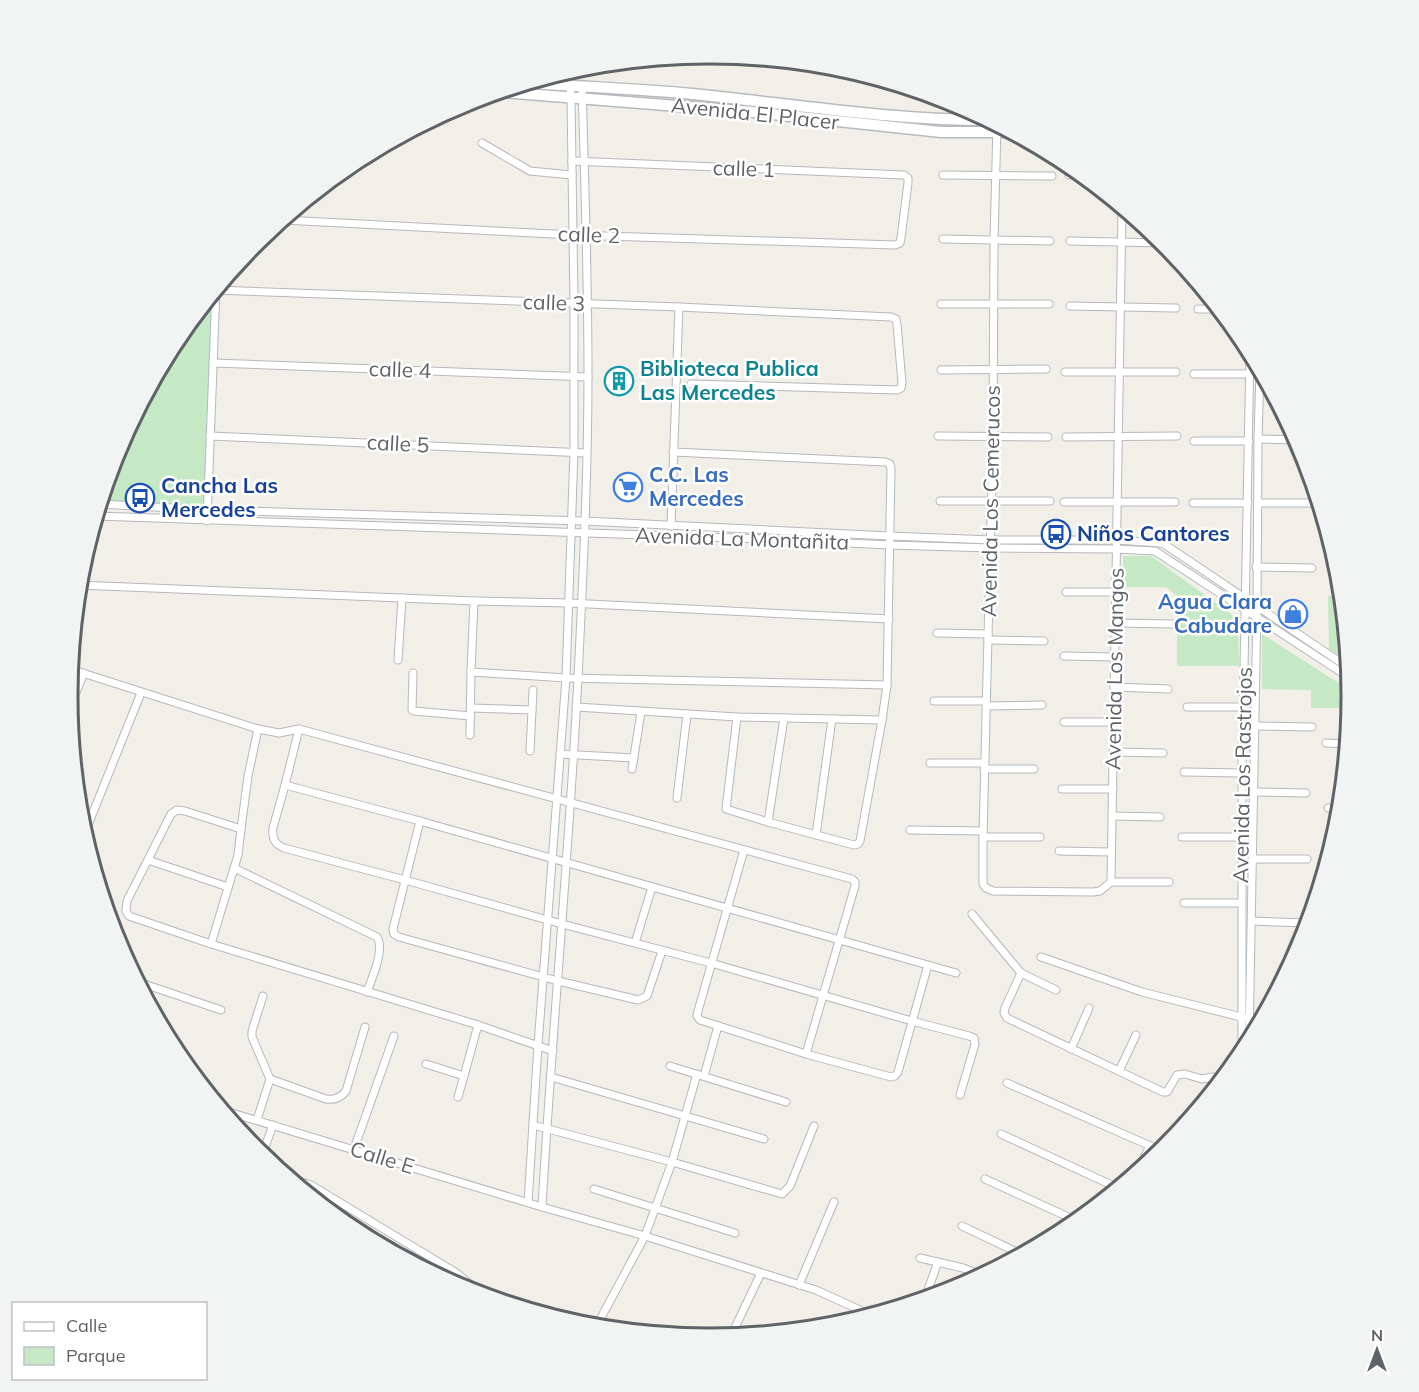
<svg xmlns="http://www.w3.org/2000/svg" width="1419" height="1392" viewBox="0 0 1419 1392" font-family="Mulish,sans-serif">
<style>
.green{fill:#c5e8c5}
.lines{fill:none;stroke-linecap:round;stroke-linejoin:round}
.street-casing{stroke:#b5b8bc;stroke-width:9}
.secondary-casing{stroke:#b6babf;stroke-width:13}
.street{stroke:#fff;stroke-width:7}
.secondary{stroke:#fff;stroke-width:10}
.labels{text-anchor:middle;stroke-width:5;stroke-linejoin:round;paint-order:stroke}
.street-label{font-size:21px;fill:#5f6368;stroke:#fff}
.culture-label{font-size:21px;font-weight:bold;fill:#0d838f;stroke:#fff;text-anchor:start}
.shop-label{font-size:21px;font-weight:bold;fill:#366cbe;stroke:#fff;text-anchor:start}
.transit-label{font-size:21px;font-weight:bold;fill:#164399;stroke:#fff;text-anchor:start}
.rim{fill:none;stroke:#5f6368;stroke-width:3}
</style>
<rect width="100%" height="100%" fill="#f1efe8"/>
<!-- green -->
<g class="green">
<polygon points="212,295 205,507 101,501 117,450 176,339"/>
<polygon points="1123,556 1151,556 1238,619 1239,666 1177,666 1177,596 1166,587 1123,587"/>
<polygon points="1328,596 1342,596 1348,661 1329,649"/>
<polygon points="1262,634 1351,691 1350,708 1311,708 1311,690 1262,689"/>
</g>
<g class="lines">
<!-- street casing -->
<g class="street-casing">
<g id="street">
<polyline points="701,55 708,54"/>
<polyline points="997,125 994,240 993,436 983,837 983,884 986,888 993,891 1093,892 1100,891 1111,882 1122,208"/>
<polyline points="482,143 530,171 572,175"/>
<polyline points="943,175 1052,176"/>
<polyline points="1069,175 1082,175"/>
<polyline points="283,220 573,235 895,245 900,243 901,238 908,183 908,178 904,175 572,161"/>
<polyline points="943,239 1050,241"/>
<polyline points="1070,241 1164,243"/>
<polyline points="216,290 679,307 891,317 896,319 897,324 902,383 901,388 897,390 691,384"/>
<polyline points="941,304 1049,304"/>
<polyline points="1070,306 1176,308"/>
<polyline points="1198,309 1218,309"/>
<polyline points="213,363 588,377"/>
<polyline points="941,370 1046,369"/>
<polyline points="1065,372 1176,372"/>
<polyline points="1194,374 1250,374"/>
<polyline points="210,436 586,453"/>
<polyline points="938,436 1048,437"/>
<polyline points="1066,437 1177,436"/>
<polyline points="1258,439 1297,440"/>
<polyline points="1194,441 1249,441"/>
<polyline points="673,452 885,462 890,464 891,469 887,685 882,720 860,841 858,844 854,845 768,822 726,809 737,717"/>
<polyline points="940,501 1050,501"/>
<polyline points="1064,502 1175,502"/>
<polyline points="1193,503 1248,503"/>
<polyline points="1257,503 1312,503"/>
<polyline points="100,504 208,510 584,521 890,536 991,540 1116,540 1160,543 1164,544 1349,668"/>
<polyline points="96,516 762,539 890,545 991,548 1116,549 1155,551 1350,678"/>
<polyline points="207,521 216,290"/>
<polyline points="671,526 679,307"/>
<polyline points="1332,559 1335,559"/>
<polyline points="1256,567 1312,568"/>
<polyline points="78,585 474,601 569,603 889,619"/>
<polyline points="1066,592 1116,592"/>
<polyline points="1116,623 1174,624"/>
<polyline points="937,633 988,634"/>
<polyline points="988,640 1044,641"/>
<polyline points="1064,656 1115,657"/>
<polyline points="398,660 402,598"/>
<polyline points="70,669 258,729 279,733 299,729 852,879 855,882 855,886 806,1054"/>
<polyline points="471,672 566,678 887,685"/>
<polyline points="413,673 412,710 414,711 471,716"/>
<polyline points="1114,687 1168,689"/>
<polyline points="934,701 986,701"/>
<polyline points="986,706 1042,705"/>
<polyline points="576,707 737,717 882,720"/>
<polyline points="1187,707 1243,707"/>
<polyline points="471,708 532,710"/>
<polyline points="69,709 84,673"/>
<polyline points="1064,722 1114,722"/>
<polyline points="1255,726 1312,727"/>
<polyline points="299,729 285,785 420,821"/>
<polyline points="470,735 471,672 474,601"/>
<polyline points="1326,743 1347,744"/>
<polyline points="530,751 533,690"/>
<polyline points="1113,752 1163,753"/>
<polyline points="560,754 634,758"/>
<polyline points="930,763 985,763"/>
<polyline points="632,769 641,712"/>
<polyline points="984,769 1034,769"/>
<polyline points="1184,772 1242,773"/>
<path d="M285,785L273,828C272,838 274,844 284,848L405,880L562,924L711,963L912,1021L969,1036L974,1038L975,1044L960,1095"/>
<polyline points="1062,789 1113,789"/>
<polyline points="1254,792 1306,793"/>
<polyline points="677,798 687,714"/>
<polyline points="1328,808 1340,808"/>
<polyline points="1112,816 1160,817"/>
<polyline points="768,822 784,718"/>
<polyline points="241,829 248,776 258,729"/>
<polyline points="910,830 983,831"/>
<polyline points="84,835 141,693"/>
<polyline points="816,835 832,719"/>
<polyline points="983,837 1040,837"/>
<polyline points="1182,837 1242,837"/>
<polyline points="744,850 698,1011 697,1016 700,1020 806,1054 891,1077 895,1076 898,1072 928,965"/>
<polyline points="1059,851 1111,852"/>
<polyline points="1252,859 1307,859"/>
<polyline points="148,860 228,887"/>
<path d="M234,868L377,937C385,950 372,978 367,992"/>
<polyline points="1111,882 1169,882"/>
<polyline points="1184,903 1241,903"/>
<polyline points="972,914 1021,973"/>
<polyline points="1252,921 1306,923"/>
<polyline points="635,943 652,887"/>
<polyline points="211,944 238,855 241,829 185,811 177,810 171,814 127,901 126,911 129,916 211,944 478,1025 553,1051"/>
<polyline points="662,951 647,996 638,1000 558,981 399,937 394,934 393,929 420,821 956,973"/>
<polyline points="1041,957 1142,992 1241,1017 1261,1020"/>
<polyline points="138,982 221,1010"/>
<polyline points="1056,990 1021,973 1005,1008 1004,1013 1007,1018 1163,1092 1167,1092 1177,1075 1185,1074 1202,1079 1212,1077 1222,1079"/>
<polyline points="1249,1041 1257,606 1258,439 1260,370"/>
<polyline points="1071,1049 1089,1008"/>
<polyline points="1242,1055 1242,773 1250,352"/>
<polyline points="426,1064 464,1076 478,1025"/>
<polyline points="670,1066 786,1102"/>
<polyline points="1119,1071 1136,1035"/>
<polyline points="704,1076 718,1026"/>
<polyline points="551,1077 764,1139"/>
<path d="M270,1079L326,1099C335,1100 340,1098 346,1091L365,1027"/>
<polyline points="1007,1083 1162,1151"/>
<polyline points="458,1097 464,1076"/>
<polyline points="222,1110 542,1207 645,1236 816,1290 871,1315"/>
<polyline points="257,1120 270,1079 252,1037 252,1031 263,996"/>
<polyline points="533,1125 672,1162 782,1194 790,1186 814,1126"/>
<polyline points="1001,1134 1118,1188"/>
<polyline points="354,1149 394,1036"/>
<polyline points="262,1155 273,1125"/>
<polyline points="1136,1173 1150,1146"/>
<polyline points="291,1179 311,1185 377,1225 455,1272 485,1296"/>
<polyline points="985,1179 1077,1221"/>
<polyline points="594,1189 735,1233"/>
<polyline points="528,1202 538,1045 566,678 574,452 574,304 571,97 568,71"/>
<path d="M542,1207C552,1031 569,855 578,678C583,577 588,476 588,374C588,278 585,183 582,87"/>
<polyline points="962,1226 1021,1254"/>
<polyline points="920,1258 963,1268 981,1275"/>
<polyline points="967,1283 972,1272"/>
<polyline points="799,1285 834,1202"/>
<polyline points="925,1298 938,1262"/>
<polyline points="596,1327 645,1236 672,1162 697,1074"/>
<polyline points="731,1336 761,1273"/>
</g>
</g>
<!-- secondary casing -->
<g class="secondary-casing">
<g id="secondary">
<path d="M529,83C584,87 639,89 693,94C791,104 889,120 987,120"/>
<polyline points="501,92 753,112 941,132 1010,132"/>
</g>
</g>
<!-- street -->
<use href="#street" class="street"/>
<!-- secondary -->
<use href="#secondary" class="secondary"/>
</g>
<!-- icons -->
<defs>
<g id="building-ring" transform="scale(1.5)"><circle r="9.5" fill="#fff" stroke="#0f9aa8" stroke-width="1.5"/><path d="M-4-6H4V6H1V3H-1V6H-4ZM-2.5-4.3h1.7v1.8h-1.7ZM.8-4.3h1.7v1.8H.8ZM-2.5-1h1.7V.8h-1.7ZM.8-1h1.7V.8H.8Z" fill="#0f9aa8"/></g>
<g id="supermarket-ring" transform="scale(1.5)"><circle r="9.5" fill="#fff" stroke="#3f7fe0" stroke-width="1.5"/><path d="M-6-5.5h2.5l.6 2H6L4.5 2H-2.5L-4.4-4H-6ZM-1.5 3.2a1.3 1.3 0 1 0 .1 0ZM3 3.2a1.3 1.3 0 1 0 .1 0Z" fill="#3f7fe0"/></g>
<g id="bus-ring" transform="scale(1.5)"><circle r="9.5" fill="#fff" stroke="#1a4fb4" stroke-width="1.5"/><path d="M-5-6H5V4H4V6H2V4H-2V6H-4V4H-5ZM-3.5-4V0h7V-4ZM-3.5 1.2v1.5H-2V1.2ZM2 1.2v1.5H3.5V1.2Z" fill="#1a4fb4"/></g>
<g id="shop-ring" transform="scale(1.5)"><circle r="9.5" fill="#fff" stroke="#3f7fe0" stroke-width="1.5"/><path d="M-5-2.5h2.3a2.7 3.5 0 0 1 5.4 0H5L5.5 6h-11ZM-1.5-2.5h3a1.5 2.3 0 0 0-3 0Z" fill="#3f7fe0"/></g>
</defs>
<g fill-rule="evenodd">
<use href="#building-ring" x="619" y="381"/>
<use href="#supermarket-ring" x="628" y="487"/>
<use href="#bus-ring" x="140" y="498"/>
<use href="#bus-ring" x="1056" y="534"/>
<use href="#shop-ring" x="1293" y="614"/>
</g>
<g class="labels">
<!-- street labels -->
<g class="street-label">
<text transform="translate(755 114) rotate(6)" y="7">Avenida El Placer</text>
<text transform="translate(744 169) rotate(2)" y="7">calle 1</text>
<text transform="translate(589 235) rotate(2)" y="7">calle 2</text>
<text transform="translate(554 303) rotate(2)" y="7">calle 3</text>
<text transform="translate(400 370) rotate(2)" y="7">calle 4</text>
<text transform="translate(398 444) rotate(3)" y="7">calle 5</text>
<text transform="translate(991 501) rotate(-89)" y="7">Avenida Los Cemerucos</text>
<text transform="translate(742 539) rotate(2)" y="7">Avenida La Montañita</text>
<text transform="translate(1115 669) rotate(-89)" y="7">Avenida Los Mangos</text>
<text transform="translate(1243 775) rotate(-89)" y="7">Avenida Los Rastrojos</text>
<text transform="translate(382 1158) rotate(17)" y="7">Calle E</text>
</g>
<!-- culture labels -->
<g class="culture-label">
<text x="640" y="376">Biblioteca Publica<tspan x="640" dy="24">Las Mercedes</tspan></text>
</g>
<!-- shop labels -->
<g class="shop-label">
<text x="649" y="482">C.C. Las<tspan x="649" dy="24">Mercedes</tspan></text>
<text x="1272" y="609" text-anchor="end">Agua Clara<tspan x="1272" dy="24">Cabudare</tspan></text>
</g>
<!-- transit labels -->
<g class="transit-label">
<text x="161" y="493">Cancha Las<tspan x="161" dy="24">Mercedes</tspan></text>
<text x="1077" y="541">Niños Cantores</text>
</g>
</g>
<!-- crop -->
<path d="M0 0H1419V1392H0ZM709 64H710A631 631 0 0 1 1341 695V697A631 631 0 0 1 710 1328H709A631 631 0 0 1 78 697V695A631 631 0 0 1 709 64Z" fill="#f2f3f3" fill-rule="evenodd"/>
<path class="rim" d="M709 64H710A631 631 0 0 1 1341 695V697A631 631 0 0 1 710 1328H709A631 631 0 0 1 78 697V695A631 631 0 0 1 709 64Z"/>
<!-- legend -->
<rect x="12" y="1302" width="195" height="78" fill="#ffffff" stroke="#bfc1c3" stroke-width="1.5"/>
<rect x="24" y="1322" width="30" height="9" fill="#ffffff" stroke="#bfc1c3" stroke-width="1.5"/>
<text x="66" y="1332" font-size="18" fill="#5f6368">Calle</text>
<rect x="24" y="1347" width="30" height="18" fill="#c5e8c5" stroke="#bfc1c3" stroke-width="1.5"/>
<text x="66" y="1362" font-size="18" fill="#5f6368">Parque</text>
<!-- north arrow -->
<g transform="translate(1377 1350)" stroke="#ffffff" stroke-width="4.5" paint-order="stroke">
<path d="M0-4.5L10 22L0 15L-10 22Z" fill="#5f6368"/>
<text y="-9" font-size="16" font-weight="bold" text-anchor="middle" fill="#5f6368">N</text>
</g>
</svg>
